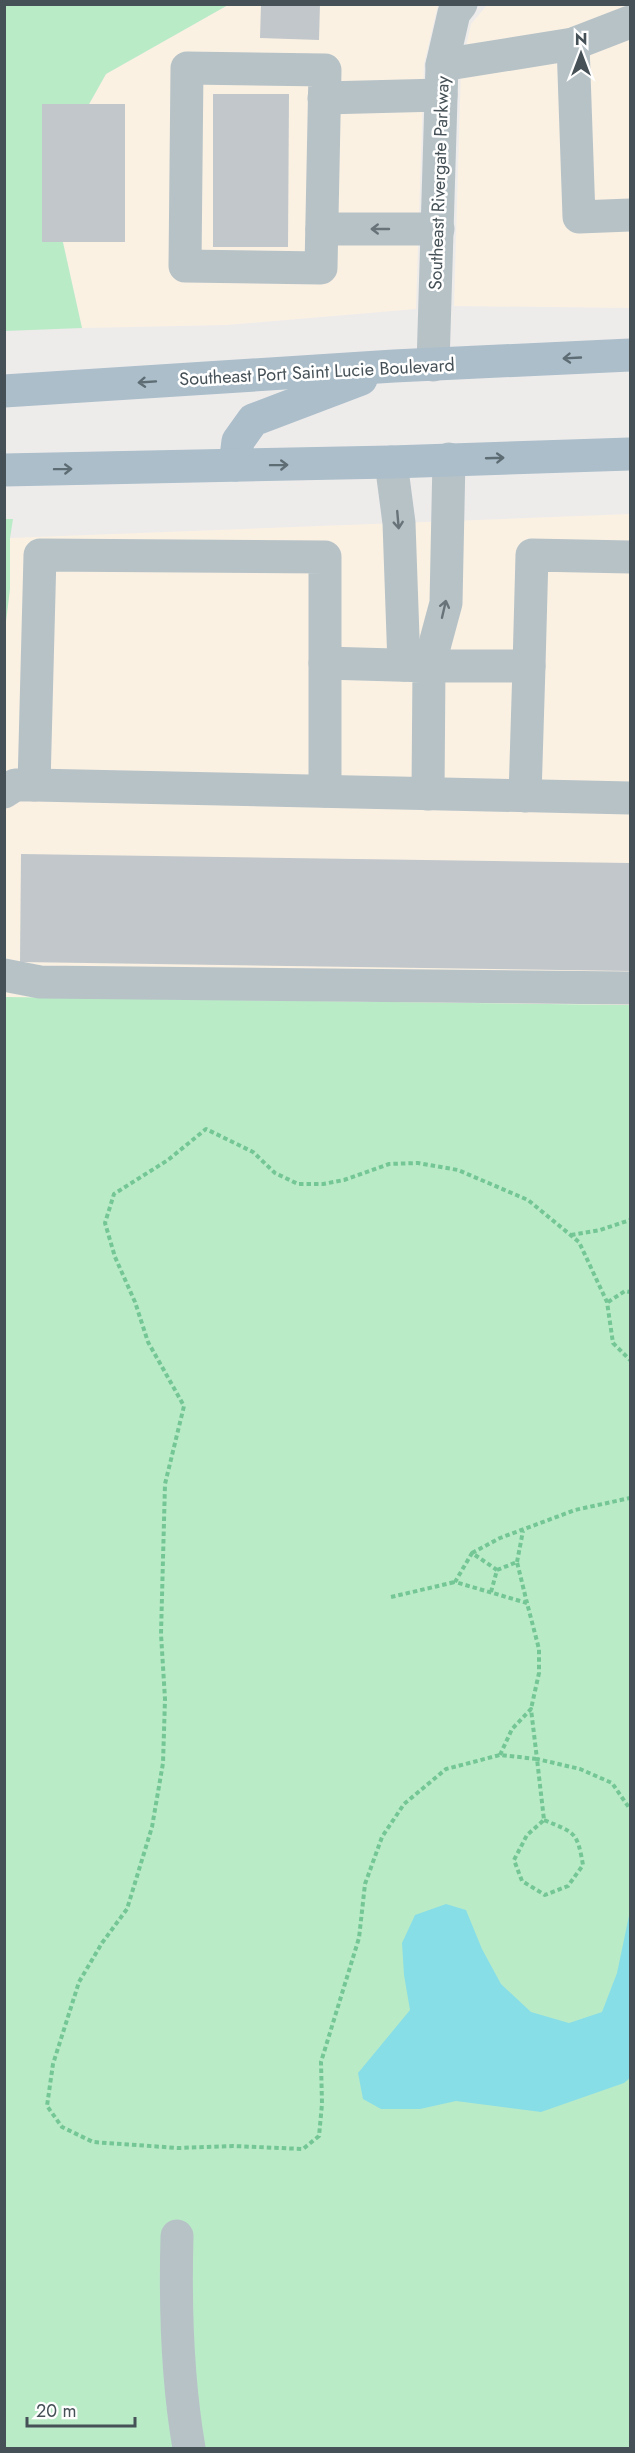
<svg xmlns="http://www.w3.org/2000/svg" width="635" height="2453" viewBox="0 0 635 2453" font-family="Jost,sans-serif">
<style>
.commercial{fill:#faf1e3}
.green{fill:#baebc7}
.water{fill:#88dee7}
.building{fill:#c2c7cb}
.lines{fill:none;stroke-linecap:round;stroke-linejoin:round}
.path{stroke:#74c795;stroke-width:4;stroke-dasharray:4.5 3;stroke-linecap:butt}
.minor{stroke:#b7c2c7;stroke-width:33}
.major{stroke:#abbeca;stroke-width:33}
.oneway{stroke:#677379}
.oneway2{stroke:#5e6c74}
.labels{text-anchor:middle;stroke-width:5;stroke-linejoin:round;paint-order:stroke}
.street-label{font-size:18px;fill:#455157;stroke:#fff}
</style>
<rect width="100%" height="100%" fill="#eeebeb"/>
<!-- commercial -->
<g class="commercial">
<polygon points="228,5 438,5 424,64 416,309 227,325 82,328 62,238 70,138 106,74"/>
<polygon points="487,5 630,5 630,308 454,306 461,68 471,24"/>
<polygon points="630,514 630,1018 5,1012 4,630 10,589 10,538"/>
</g>
<!-- green -->
<g class="green">
<polygon points="4,5 228,5 106,74 70,138 62,238 82,328 5,331"/>
<polygon points="5,519 13,519 10,538 10,589 5,630"/>
<polygon points="5,997 630,1005 630,2448 5,2448"/>
</g>
<!-- water -->
<polygon class="water" points="446,1904 466,1910 482,1949 501,1984 531,2012 569,2023 602,2012 617,1973 630,1911 630,2078 624,2083 541,2112 456,2101 420,2109 381,2109 363,2099 358,2073 410,2010 404,1975 402,1943 415,1915"/>
<!-- building -->
<g class="building">
<polygon points="261,4 320,4 319,40 260,38"/>
<polygon points="213,94 289,94 288,247 213,247"/>
<rect x="42" y="104" width="83" height="138"/>
<polygon points="21,854 630,863 630,971 20,962"/>
</g>
<g class="lines">
<!-- path -->
<g class="path">
<polyline points="571,1235 600,1230 630,1220"/>
<polyline points="608,1302 625,1291 630,1292"/>
<polyline points="472,1553 500,1538 575,1510 630,1498"/>
<polyline points="517,1562 523,1531"/>
<polyline points="497,1570 517,1562 527,1603"/>
<polyline points="491,1592 497,1570 472,1553 455,1582 527,1603 539,1649 539,1673 531,1709"/>
<polyline points="391,1597 455,1582"/>
<polyline points="500,1755 512,1729 531,1709 537,1759 580,1769 612,1783 630,1809"/>
<path d="M544,1820C575,1833 577,1831 583,1865L568,1886L545,1895L522,1881L514,1860L527,1835L544,1820L537,1759L500,1755L446,1769L404,1804L382,1837L365,1884L359,1938L321,2062L322,2104L319,2136L303,2149L233,2146L178,2148L93,2142L62,2127L47,2106L53,2064L79,1982L102,1943L127,1909L152,1827L163,1763L165,1699L161,1634L165,1484L184,1406L148,1342L135,1302L115,1257L105,1223L114,1194L168,1160L206,1129L253,1152L275,1173L298,1184H323L344,1180L389,1164L418,1163L458,1170L528,1200L579,1242L607,1302L613,1343L630,1360"/>
</g>
<!-- minor -->
<g class="minor">
<polyline points="573,44 579,217 630,215"/>
<polyline points="442,65 573,44 630,22"/>
<polygon points="187,68 325,70 321,268 185,266"/>
<polyline points="324,98 441,95"/>
<polyline points="322,229 438,229"/>
<polyline points="433,365 442,65 454,13 461,4"/>
<polyline points="449,459 446,603 429,666 529,666 532,555 630,557"/>
<polyline points="391,462 399,523 404,665"/>
<polyline points="325,663 429,666 428,794"/>
<polyline points="34,785 40,555 325,557 325,791"/>
<polyline points="4,792 15,785 34,785 630,798"/>
<polyline points="525,796 529,666"/>
<polyline points="4,975 40,982 630,988"/>
<path d="M177,2236C175,2307 177,2378 189,2448"/>
</g>
<!-- major -->
<g class="major">
<polyline points="4,391 394,366 630,355"/>
<polyline points="235,465 238,441 253,420 361,379"/>
<polyline points="4,470 391,462 630,454"/>
</g>
</g>
<!-- one-way arrows -->
<defs><path id="oneway-shaft" d="M-6 0H5M1.5-3L5.5 0L1.5 3" fill="none" stroke-width="1.6" stroke-linecap="round" stroke-linejoin="round" transform="scale(1.5)"/></defs>
<g class="oneway">
<use href="#oneway-shaft" transform="translate(380 229) rotate(-180)"/>
<use href="#oneway-shaft" transform="translate(398 520) rotate(85)"/>
<use href="#oneway-shaft" transform="translate(444 609) rotate(-77)"/>
</g>
<g class="oneway2">
<use href="#oneway-shaft" transform="translate(572 358) rotate(177)"/>
<use href="#oneway-shaft" transform="translate(147 382) rotate(176)"/>
<use href="#oneway-shaft" transform="translate(495 458) rotate(-2)"/>
<use href="#oneway-shaft" transform="translate(279 465) rotate(-1)"/>
<use href="#oneway-shaft" transform="translate(63 469) rotate(-1)"/>
</g>
<g class="labels">
<!-- street labels -->
<g class="street-label">
<text transform="translate(439 183) rotate(-88)" y="6">Southeast Rivergate Parkway</text>
<text transform="translate(317 372) rotate(-3)" y="6">Southeast Port Saint Lucie Boulevard</text>
</g>
</g>
<!-- border -->
<rect width="635" height="2453" fill="none" stroke="#455157" stroke-width="12"/>
<!-- north arrow -->
<g transform="translate(581 54)" stroke="#ffffff" stroke-width="4.5" paint-order="stroke">
<path d="M0-4.5L10 22L0 15L-10 22Z" fill="#455157"/>
<text y="-9" font-size="16" font-weight="bold" text-anchor="middle" fill="#455157">N</text>
</g>
<!-- scale -->
<path d="M27 2417v9h108v-9" fill="none" stroke="#455157" stroke-width="3"/>
<text x="36" y="2417" font-size="18" fill="#455157" stroke="#ffffff" stroke-width="4.5" paint-order="stroke">20 m</text>
</svg>
